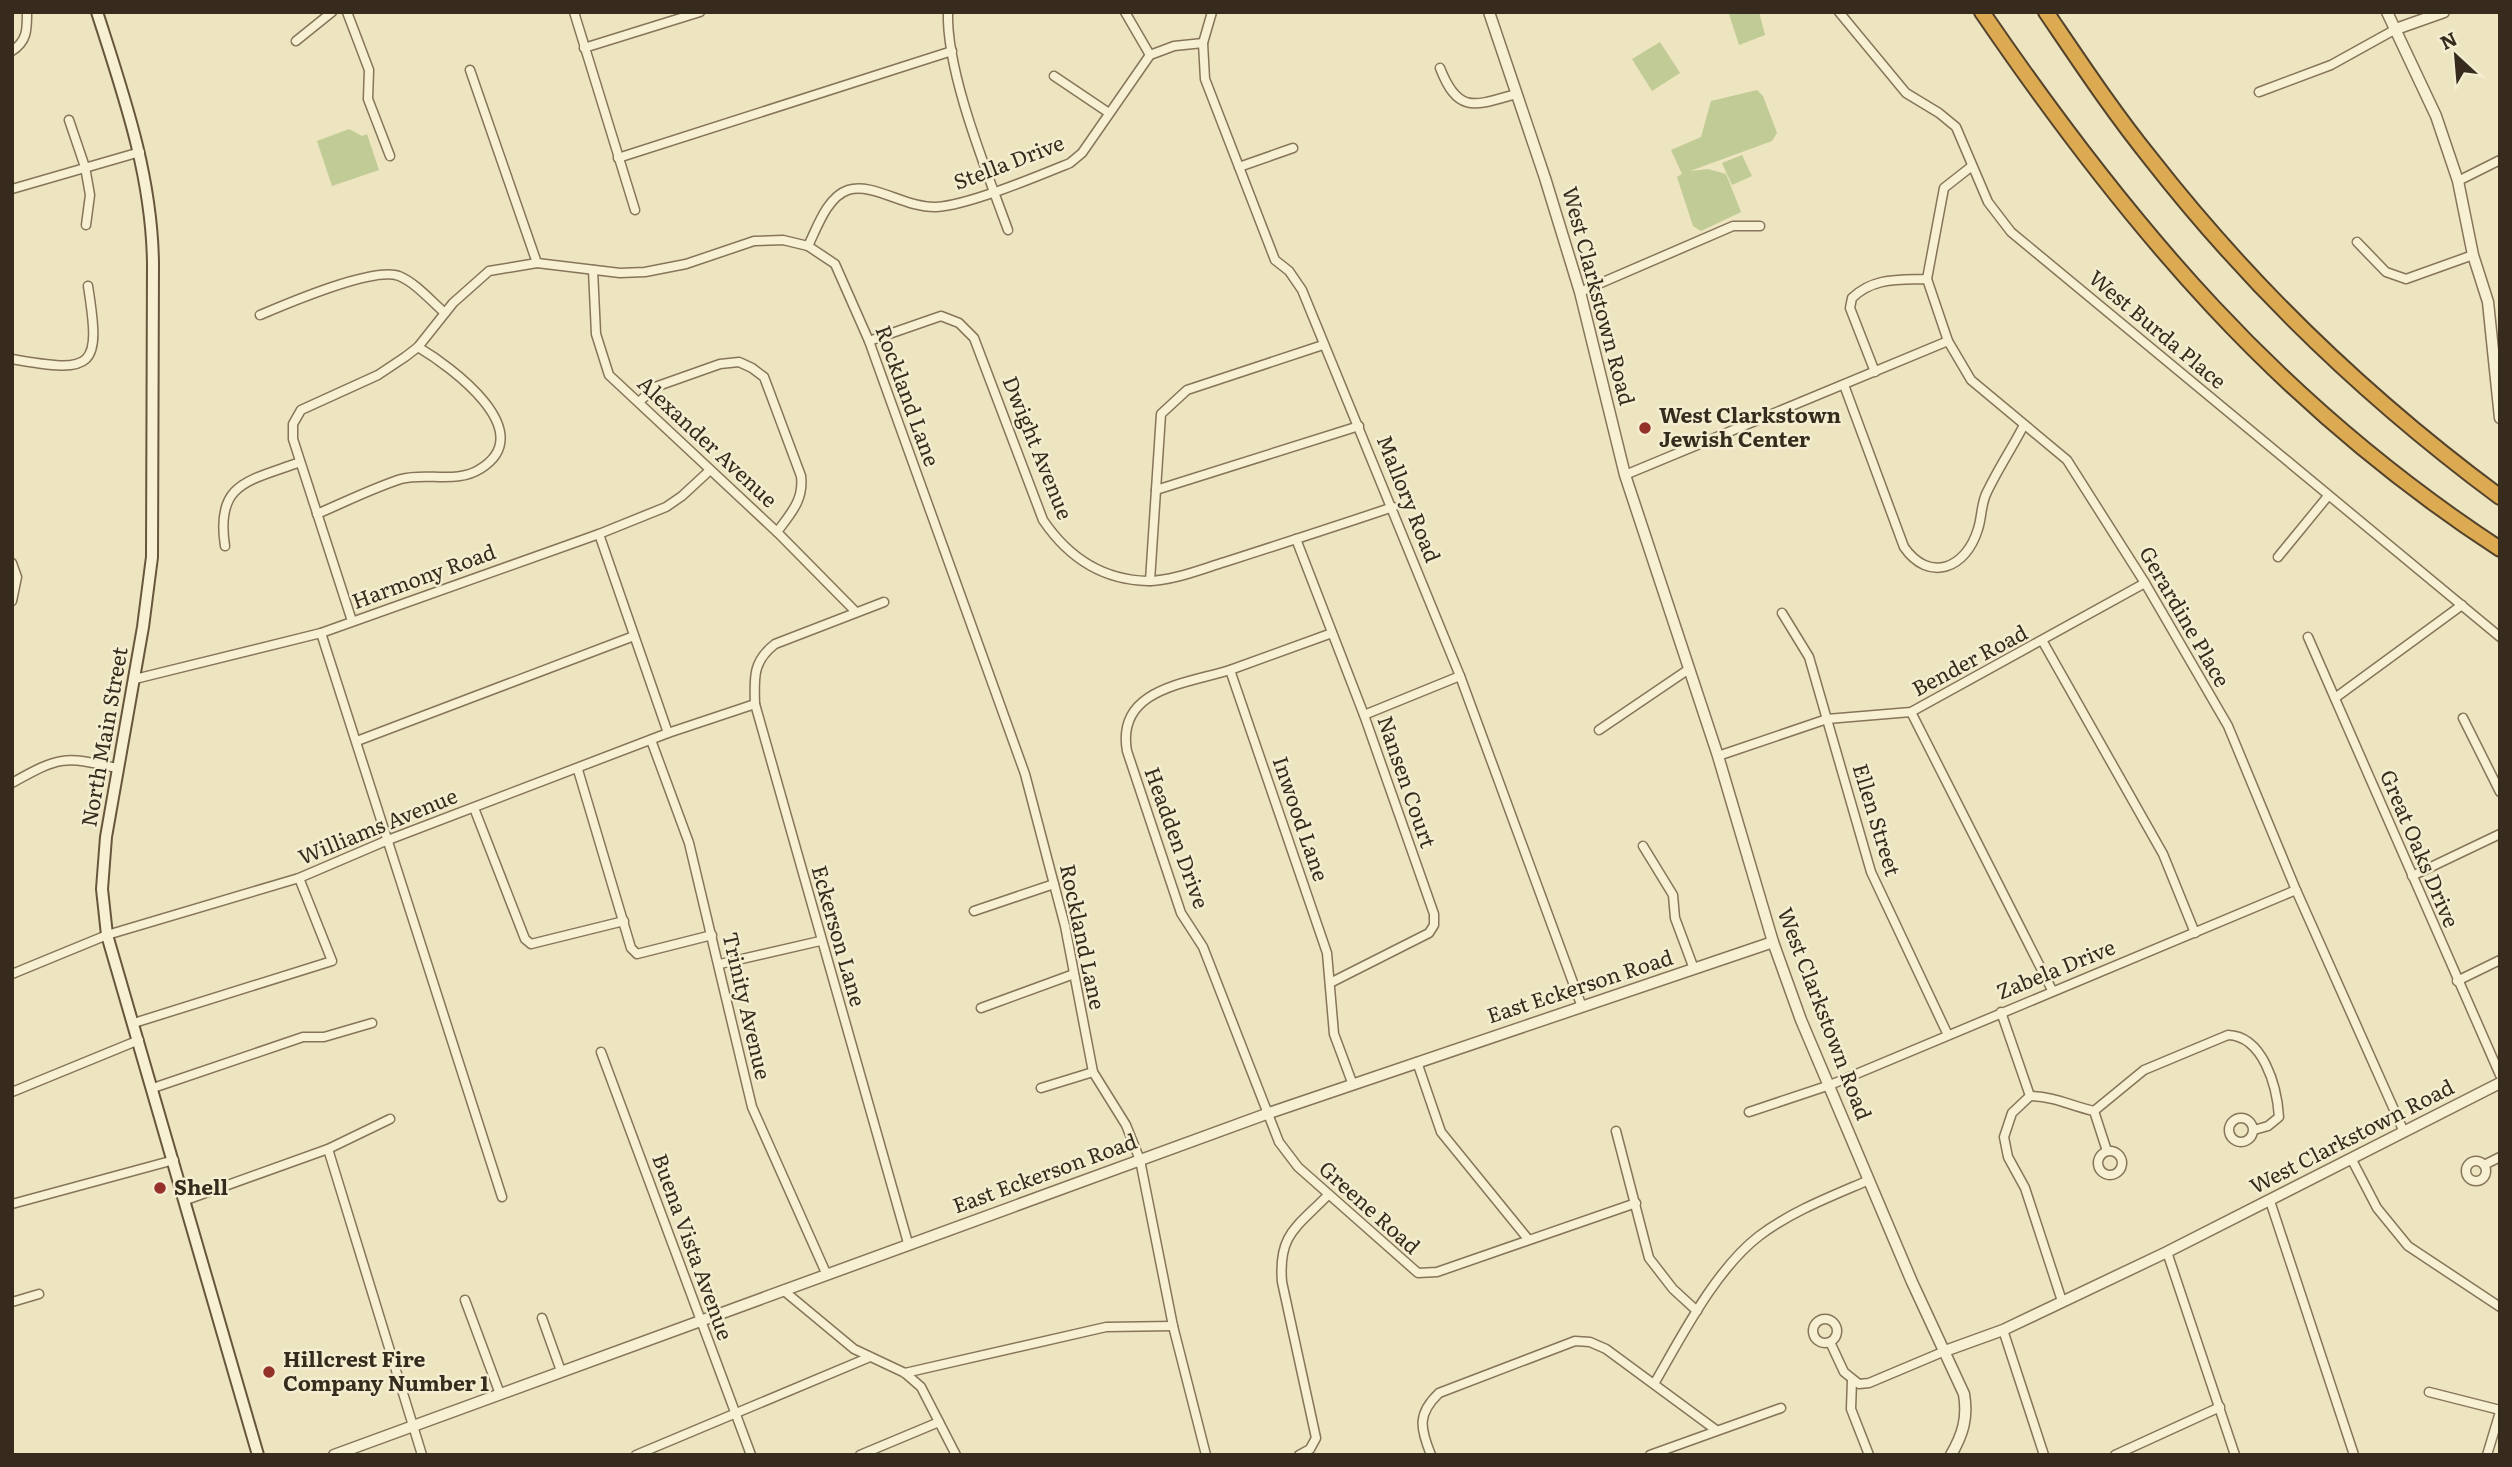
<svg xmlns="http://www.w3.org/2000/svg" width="2512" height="1467" viewBox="0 0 2512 1467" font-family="Literata,serif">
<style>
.green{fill:#c0cb95}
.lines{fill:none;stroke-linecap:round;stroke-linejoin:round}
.minor-casing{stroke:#867559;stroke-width:11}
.tertiary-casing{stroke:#867559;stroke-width:13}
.secondary-casing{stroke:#68563c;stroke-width:14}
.motorway-casing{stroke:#54422d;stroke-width:18}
.minor{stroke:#f8f0d3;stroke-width:8}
.tertiary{stroke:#f8f0d3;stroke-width:10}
.secondary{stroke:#f8f0d3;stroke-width:10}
.motorway{stroke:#dcab51;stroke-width:14}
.poi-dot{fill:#943229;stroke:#f5edd0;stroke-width:2.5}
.labels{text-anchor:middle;stroke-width:5;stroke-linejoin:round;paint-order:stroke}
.street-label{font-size:21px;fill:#362b1d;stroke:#f5edd0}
.poi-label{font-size:21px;font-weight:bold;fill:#362b1d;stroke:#f5edd0;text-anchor:start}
</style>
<rect width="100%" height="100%" fill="#ede4c0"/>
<!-- green -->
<g class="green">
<polygon points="1733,12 1759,12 1765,35 1739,45 1729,14"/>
<polygon points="1660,42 1680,73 1652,91 1632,59"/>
<polygon points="1757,90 1763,96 1777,133 1772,141 1690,171 1708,169 1726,174 1741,212 1701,231 1693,226 1677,177 1682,174 1671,150 1701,137 1711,101"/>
<polygon points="349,129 362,136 367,134 379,170 332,186 317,141"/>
<polygon points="1742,155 1752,176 1732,185 1722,163"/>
</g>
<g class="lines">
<!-- minor casing -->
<g class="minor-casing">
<g id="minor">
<polyline points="347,12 369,70 368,99 390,156"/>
<polyline points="574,12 635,210"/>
<path d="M948,12C946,72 987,172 1008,230"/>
<polyline points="1125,12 1150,55"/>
<polyline points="1212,12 1203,43 1205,79 1275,260 1289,271 1302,290 1460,676 1582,1007"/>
<polyline points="1839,12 1906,93 1939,113 1956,127 1988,202 2011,232 2500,637"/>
<polyline points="296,41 332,12"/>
<polyline points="584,48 700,12"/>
<path d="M12,51C27,41 27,30 27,14"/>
<path d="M1440,68C1458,114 1474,106 1516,94"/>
<polyline points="470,70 537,263"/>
<polyline points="1054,76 1109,113"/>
<polyline points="2259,92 2331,65 2396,29"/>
<polyline points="69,120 85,167 90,195 86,225"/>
<polyline points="618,158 952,51"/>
<polyline points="1972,166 1944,188 1927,279 1948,341 1971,380 2067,460 2145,583 2228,726 2296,890 2404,1132"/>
<polyline points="1239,167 1293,148"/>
<polyline points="2458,181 2500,160"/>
<polyline points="12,189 140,152"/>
<polyline points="2357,242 2386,272 2406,279 2473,255"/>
<path d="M808,246C817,228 827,197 848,190C873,182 905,208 936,207C969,205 1038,176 1070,163L1082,153L1150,55L1174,46L1203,43"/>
<polyline points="593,270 596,334 609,375 777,532 855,611"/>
<polyline points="1580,292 1733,226 1760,226"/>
<path d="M260,315C286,304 374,266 399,276C416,283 431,301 445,313"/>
<path d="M869,341L941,316L959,323L974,338L1043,520C1068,557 1101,580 1148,581C1172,581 1202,569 1225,562C1281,544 1337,526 1393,507"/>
<path d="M12,359C95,374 101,368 88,286"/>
<path d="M1875,372L1850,308L1852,298C1874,277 1899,280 1927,279"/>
<path d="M1844,385L1904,547C1929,583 1966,569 1978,529C1982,517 1981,503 1987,492C1998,469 2012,448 2024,425"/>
<path d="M639,402L655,387L720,364L739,362L752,368L764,377L801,476C804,500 791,513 777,532"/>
<polyline points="1625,475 1948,341"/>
<polyline points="1156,490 1359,426"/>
<path d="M317,514C345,502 373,488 401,479C426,472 457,484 480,469C541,432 450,366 418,347"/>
<polyline points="599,534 668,733"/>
<polyline points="1296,539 1364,715 1434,914 1434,925 1429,933 1330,983"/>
<path d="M225,546C215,482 249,481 300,462"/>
<polyline points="2278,557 2328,496"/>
<polyline points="12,563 17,577 12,601"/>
<polyline points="1150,581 1161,414 1187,390 1323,345"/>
<path d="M884,602L775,644C753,661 754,677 755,704L908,1243"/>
<polyline points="1782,613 1809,657 1871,872 1947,1033"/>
<polyline points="352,621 293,439 293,424 301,410 378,375 405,357 418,347 453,303 489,271 537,263 620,273 645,272 686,264 754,241 783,240 808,246 835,264 869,341 1025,774 1065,926 1093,1072 1126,1125 1140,1160 1173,1326 1206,1455"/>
<polyline points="321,633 502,1197"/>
<polyline points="1332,633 1230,670 1327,953 1334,1034 1353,1085"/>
<polyline points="2308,637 2500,1075"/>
<polyline points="2043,642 2163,854 2195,933"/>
<path d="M1230,670C1185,684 1116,689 1127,751L1181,913L1203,947L1279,1142L1298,1167L1418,1273L1437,1272L1636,1203"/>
<polyline points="135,679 321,633 599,534 666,507 682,496 709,471"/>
<polyline points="2335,698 2462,605"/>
<polyline points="1911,712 2052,990"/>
<polyline points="1364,715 1460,676"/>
<polyline points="2463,718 2500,792"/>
<polyline points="1599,730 1689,669"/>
<polyline points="651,740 689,843 752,1107 826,1273"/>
<polyline points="357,741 634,636"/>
<polyline points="1718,756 1827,719 1911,712 2145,583"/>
<polyline points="578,770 631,948 637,954 712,935"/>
<path d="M12,783C60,756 64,756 117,768"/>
<polyline points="474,808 525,939 531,944 624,921"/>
<polyline points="1643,846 1673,895 1675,918 1694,969"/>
<polyline points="2412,876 2500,834"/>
<polyline points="974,911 1054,884"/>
<polyline points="720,964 820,941"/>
<polyline points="12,974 107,935 299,878 388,840 668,733 755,704"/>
<polyline points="2457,981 2500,960"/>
<polyline points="981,1008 1074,974"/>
<polyline points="2001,1012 2030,1096"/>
<polyline points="134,1023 332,961 299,878"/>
<polyline points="601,1052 751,1455"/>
<polyline points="1417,1062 1441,1132 1528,1239"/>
<polyline points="153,1088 303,1037 324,1037 372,1023"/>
<polyline points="1041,1088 1093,1072"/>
<polyline points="12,1092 139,1040"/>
<path d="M2030,1096C2057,1097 2068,1105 2094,1111L2144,1070L2228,1035C2263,1036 2277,1086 2279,1117L2268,1126L2254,1130"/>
<polyline points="2030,1096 2012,1113 2004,1137 2008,1157 2025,1188 2062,1301"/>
<polyline points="2094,1111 2107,1151"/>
<polyline points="1749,1112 1830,1085 2296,890"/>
<circle cx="2241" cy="1130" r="12"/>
<polyline points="1616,1131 1649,1258 1673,1289 1697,1311"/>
<polyline points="328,1149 422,1455"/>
<circle cx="2110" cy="1163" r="12"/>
<polyline points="2352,1160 2377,1208 2408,1246 2500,1307"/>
<circle cx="2476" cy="1171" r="10"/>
<polyline points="2484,1165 2500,1157"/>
<polyline points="186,1200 328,1149 390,1119"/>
<polyline points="2270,1201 2354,1455"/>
<polyline points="12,1204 174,1160"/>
<polyline points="2167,1252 2235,1455"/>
<polyline points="783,1290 854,1349 905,1373 921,1387 956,1455"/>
<polyline points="465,1300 500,1394"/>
<polyline points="12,1302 39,1294"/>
<polyline points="542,1318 561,1371"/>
<circle cx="1825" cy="1331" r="12"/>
<polyline points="2003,1330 2044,1455"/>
<polyline points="1830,1342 1844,1372 1859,1384 1869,1383 1945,1351"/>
<polyline points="905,1373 1106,1327 1173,1326"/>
<polyline points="1852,1380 1851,1409 1869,1455"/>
<path d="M1654,1384C1682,1336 1715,1270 1759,1236C1792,1211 1832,1196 1869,1180"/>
<polyline points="2429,1392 2500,1410"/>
<polyline points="636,1455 870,1357"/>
<polyline points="860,1455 939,1422"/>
<path d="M1299,1455L1310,1449L1316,1438L1282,1282C1278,1234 1297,1227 1328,1195"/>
<path d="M1431,1455C1420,1428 1417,1414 1439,1393L1575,1341L1590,1342L1606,1349L1716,1430"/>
<polyline points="1650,1455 1781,1408"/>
<polyline points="2115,1455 2220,1407"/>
<polyline points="2487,1455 2500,1412"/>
</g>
</g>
<!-- tertiary casing -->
<g class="tertiary-casing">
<g id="tertiary">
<path d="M1489,12L1545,178L1580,292L1625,475L1718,756L1773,942L1801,1020L1912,1282L1964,1394C1968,1418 1963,1434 1951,1455"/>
<polyline points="2387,12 2436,116 2458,181 2473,255 2488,302 2500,418"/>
<polyline points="2396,29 2444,12"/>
<polyline points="1945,1351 2003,1330 2167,1252 2500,1083"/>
<polyline points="334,1455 1269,1113 1773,942"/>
</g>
</g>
<!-- secondary casing -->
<g class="secondary-casing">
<path id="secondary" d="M97,12C124,96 152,176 153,264L152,557L143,627L106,837L102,889L107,935L258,1455"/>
</g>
<!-- motorway casing -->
<g class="motorway-casing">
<g id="motorway">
<path d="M1982,12C2129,227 2279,405 2500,549"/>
<path d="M2046,12C2080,62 2113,112 2151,159C2251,287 2369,400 2500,497"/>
</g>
</g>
<!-- minor -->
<use href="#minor" class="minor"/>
<!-- tertiary -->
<use href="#tertiary" class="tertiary"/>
<!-- secondary -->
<use href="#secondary" class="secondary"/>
<!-- motorway -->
<use href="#motorway" class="motorway"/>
</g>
<!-- markers -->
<g class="poi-dot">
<circle cx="1645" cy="428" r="7"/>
<circle cx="160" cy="1188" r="7"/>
<circle cx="269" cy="1372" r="7"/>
</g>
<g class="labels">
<!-- street labels -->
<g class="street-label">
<text transform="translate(1009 163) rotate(-21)" y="7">Stella Drive</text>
<text transform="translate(1598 296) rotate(75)" y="7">West Clarkstown Road</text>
<text transform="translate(2157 330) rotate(40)" y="7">West Burda Place</text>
<text transform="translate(907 396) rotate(70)" y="7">Rockland Lane</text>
<text transform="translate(707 442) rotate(43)" y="7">Alexander Avenue</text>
<text transform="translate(1037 448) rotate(68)" y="7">Dwight Avenue</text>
<text transform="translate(1408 499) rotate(68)" y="7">Mallory Road</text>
<text transform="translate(424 577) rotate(-20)" y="7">Harmony Road</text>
<text transform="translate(2184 617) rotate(60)" y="7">Gerardine Place</text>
<text transform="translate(1970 661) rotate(-28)" y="7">Bender Road</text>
<text transform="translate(105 737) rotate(-80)" y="7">North Main Street</text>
<text transform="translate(1406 782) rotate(71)" y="7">Nansen Court</text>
<text transform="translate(1300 819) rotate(71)" y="7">Inwood Lane</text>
<text transform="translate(1876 820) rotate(73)" y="7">Ellen Street</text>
<text transform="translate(378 827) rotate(-22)" y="7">Williams Avenue</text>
<text transform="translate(1176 838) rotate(70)" y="7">Headden Drive</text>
<text transform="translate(2419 849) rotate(67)" y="7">Great Oaks Drive</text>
<text transform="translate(838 936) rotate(74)" y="7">Eckerson Lane</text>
<text transform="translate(1082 937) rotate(78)" y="7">Rockland Lane</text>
<text transform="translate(2056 970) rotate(-22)" y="7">Zabela Drive</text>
<text transform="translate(1580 987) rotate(-18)" y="7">East Eckerson Road</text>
<text transform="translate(746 1006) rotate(77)" y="7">Trinity Avenue</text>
<text transform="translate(1824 1014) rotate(69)" y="7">West Clarkstown Road</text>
<text transform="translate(2352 1137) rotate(-27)" y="7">West Clarkstown Road</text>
<text transform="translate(1045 1174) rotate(-20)" y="7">East Eckerson Road</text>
<text transform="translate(1369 1208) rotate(42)" y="7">Greene Road</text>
<text transform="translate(692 1247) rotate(70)" y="7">Buena Vista Avenue</text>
</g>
<!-- poi labels -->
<g class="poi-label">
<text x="1659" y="423">West Clarkstown<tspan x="1659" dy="24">Jewish Center</tspan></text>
<text x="174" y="1195">Shell</text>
<text x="283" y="1367">Hillcrest Fire<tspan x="283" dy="24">Company Number 1</tspan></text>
</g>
</g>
<!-- border -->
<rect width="2512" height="1467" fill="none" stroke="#362b1d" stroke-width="28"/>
<!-- north arrow -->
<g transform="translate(2456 56) rotate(334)" stroke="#f5edd0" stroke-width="5" paint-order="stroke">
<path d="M0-5L12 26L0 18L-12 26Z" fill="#362b1d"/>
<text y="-10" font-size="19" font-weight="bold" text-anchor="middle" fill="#362b1d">N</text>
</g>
</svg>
